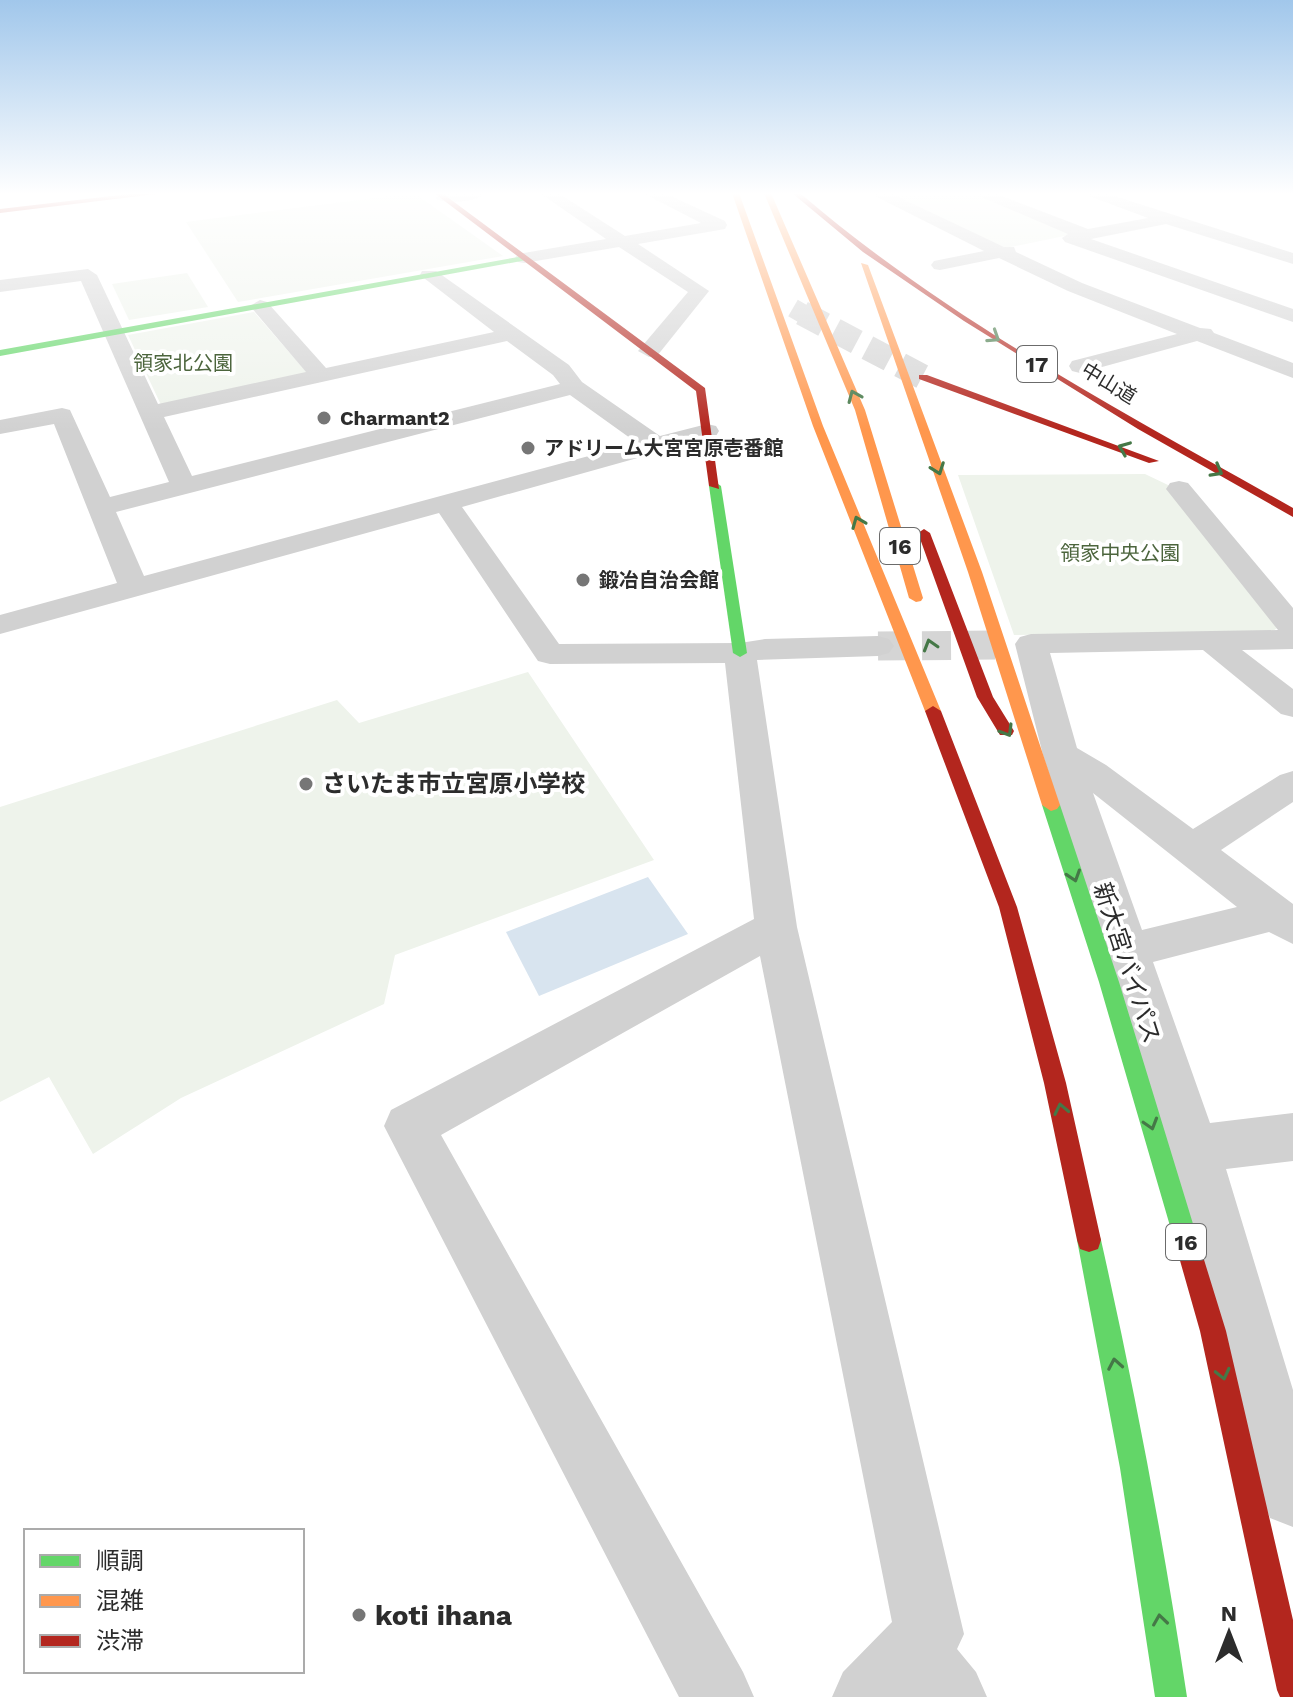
<svg xmlns="http://www.w3.org/2000/svg" width="1293" height="1697" viewBox="0 0 1293 1697" font-family="'Work Sans','Noto Sans JP',sans-serif">
<style>
.green{fill:#eef3eb}
.water{fill:#d8e4ef}
.lines{fill:none;stroke-linecap:round;stroke-linejoin:round}
.street-tunnel{stroke:#d5d5d5;stroke-width:29;stroke-dasharray:29 15;stroke-linecap:butt}
.highway-tunnel-far1{stroke:#d5d5d5;stroke-width:19;stroke-dasharray:19 10;stroke-linecap:butt}
.highway-tunnel{stroke:#d5d5d5;stroke-width:25;stroke-dasharray:25 12;stroke-linecap:butt}
.street{fill:#d1d1d1;fill-rule:evenodd}
.fast{fill:#63d668;fill-rule:evenodd}
.slow{fill:#ff974d;fill-rule:evenodd}
.jam{fill:#b3261e;fill-rule:evenodd}
.oneway{stroke:#457847}
.poi-dot{fill:#767676;stroke:#fff;stroke-width:3}
.labels{text-anchor:middle;stroke-width:8;stroke-linejoin:round;paint-order:stroke}
.far-park-label{font-size:20px;fill:#4c653d;stroke:#fff}
.far-street-label{font-size:20px;fill:#2c2c2c;stroke:#fff}
.far-poi-label{font-size:20px;font-weight:bold;fill:#2c2c2c;stroke:#fff;text-anchor:start}
.shield{fill:#fff;stroke:#6b6b6b;stroke-width:2}
.shield-label{font-size:22px;font-weight:bold;fill:#2c2c2c}
.poi-label{font-size:24px;font-weight:bold;fill:#2c2c2c;stroke:#fff;text-anchor:start}
.street-label{font-size:24px;fill:#2c2c2c;stroke:#fff}
.near-poi-label{font-size:28px;font-weight:bold;fill:#2c2c2c;stroke:#fff;text-anchor:start}
</style>
<rect width="100%" height="100%" fill="#fff"/>
<!-- green -->
<g class="green">
<polygon points="414,193 503,256 238,302 186,222"/>
<polygon points="883,193 974,193 1074,234 1006,248"/>
<polygon points="187,273 208,307 129,320 112,284"/>
<polygon points="254,312 310,376 162,407 128,335"/>
<polygon points="1145,474 1168,485 1280,626 1273,631 1014,635 958,475"/>
<polygon points="528,672 654,860 395,955 384,1004 181,1098 93,1154 49,1077 0,1102 0,807 337,700 359,723"/>
</g>
<!-- water -->
<polygon class="water" points="648,877 688,934 539,996 506,932"/>
<g class="lines">
<!-- street-tunnel -->
<polyline class="street-tunnel" points="878,646 1003,645"/>
<!-- highway-tunnel-far1 -->
<polyline class="highway-tunnel-far1" points="793,308 805,315"/>
<!-- highway-tunnel -->
<polyline class="highway-tunnel" points="802,313 923,377"/>
<!-- street -->
<g class="street">
<path d="M488,193C477,201 446,206 435,198L442,193Z"/>
<polygon points="540,193 558,193 625,236 701,223 643,193 664,193 725,221 727,225 725,229 638,244 709,291 657,356 649,357 638,351 688,292 619,247 524,263 518,262 515,258 518,254 606,239"/>
<polygon points="869,193 890,193 1004,247 1014,247 1016,252 1082,283 1200,328 1211,329 1214,333 1293,363 1293,378 1197,341 1080,373 1072,371 1069,366 1072,361 1177,334 1068,291 999,258 940,270 934,269 931,265 934,261 984,251"/>
<polygon points="972,193 994,193 1088,229 1148,218 1081,193 1105,193 1293,253 1293,264 1166,224 1091,239 1293,309 1293,322 1065,242 1062,238 1068,234"/>
<path d="M88,269L97,275L158,404L306,372L250,306L260,300L267,302L326,368L494,332L420,275L422,271H436L569,365L582,382L660,436L707,424L716,426L719,431L716,436L462,507L559,644L740,643L765,639L878,636L889,639L894,646L889,653L878,656L757,660L797,927L964,1634L957,1649L976,1672L987,1697H832L843,1672L892,1622L760,956L441,1135L743,1672L754,1697H679L384,1126L391,1110L754,919L725,663L550,664L538,661L439,513L0,634V615L117,583L54,424L0,434V420L62,408L70,410L110,497L169,482L81,281L0,292V280ZM507,341L553,375L560,384L192,476L164,417ZM570,395L637,443L144,576L116,512Z"/>
<path d="M1179,481L1188,483L1293,608V649L1242,650L1293,689V717L1281,714L1203,650L1050,653L1077,748L1106,765L1193,829L1280,775L1293,771V802L1221,850L1293,904V944L1269,932L1153,962L1210,1123L1293,1113V1161L1226,1169L1293,1390V1527L1270,1518L1261,1495L1168,1149L1043,755L1015,644L1020,637L1031,634L1278,630L1166,489L1170,483ZM1093,793L1237,907L1142,930Z"/>
</g>
<!-- fast -->
<g class="fast">
<polygon points="524,256 527,260 0,356 0,350"/>
<polygon points="715,482 721,486 747,653 740,657 733,653 709,486"/>
<polygon points="1051,799 1060,805 1119,982 1201,1250 1198,1259 1189,1262 1180,1259 1177,1250 1099,982 1042,805"/>
<path d="M1089,1228L1098,1231L1101,1240C1135,1391 1164,1544 1187,1697H1155L1120,1468L1077,1240L1080,1231Z"/>
</g>
<!-- slow -->
<g class="slow">
<polygon points="732,193 739,193 823,426 941,711 939,715 933,716 925,711 813,426"/>
<polygon points="764,193 771,193 865,410 923,598 921,601 916,602 909,598 855,410"/>
<polygon points="861,263 868,265 982,572 1060,805 1057,809 1051,811 1042,805 968,572"/>
</g>
<!-- jam -->
<g class="jam">
<polygon points="138,193 164,193 0,213 0,209"/>
<polygon points="434,193 442,193 705,388 719,489 709,486 696,391"/>
<path d="M792,193H800C946,319 1126,414 1293,508V517L1138,429L964,321L863,252Z"/>
<polygon points="919,375 927,375 1159,461 1149,463 919,379"/>
<polygon points="924,529 930,533 993,697 1014,731 1012,735 1000,735 977,697 918,533"/>
<polygon points="933,706 941,711 1017,907 1066,1083 1101,1240 1098,1249 1089,1252 1080,1249 1077,1240 1044,1083 999,907 925,711"/>
<polygon points="1189,1238 1198,1241 1201,1250 1226,1331 1293,1620 1293,1697 1280,1697 1277,1690 1200,1331 1177,1250 1180,1241"/>
</g>
</g>
<!-- one-way arrows -->
<defs><path id="oneway-chevron" d="M-2-3.5L2.5 0L-2 3.5" fill="none" stroke-width="1.6" stroke-linecap="round" stroke-linejoin="round" transform="scale(2)"/></defs>
<g class="oneway">
<use href="#oneway-chevron" transform="translate(994 337) rotate(33)"/>
<use href="#oneway-chevron" transform="translate(854 396) rotate(-113)"/>
<use href="#oneway-chevron" transform="translate(1124 448) rotate(-158)"/>
<use href="#oneway-chevron" transform="translate(938 469) rotate(70)"/>
<use href="#oneway-chevron" transform="translate(1217 471) rotate(29)"/>
<use href="#oneway-chevron" transform="translate(858 522) rotate(-112)"/>
<use href="#oneway-chevron" transform="translate(930 645) rotate(-107)"/>
<use href="#oneway-chevron" transform="translate(1007 731) rotate(59)"/>
<use href="#oneway-chevron" transform="translate(1074 876) rotate(72)"/>
<use href="#oneway-chevron" transform="translate(1061 1109) rotate(-102)"/>
<use href="#oneway-chevron" transform="translate(1151 1124) rotate(73)"/>
<use href="#oneway-chevron" transform="translate(1115 1364) rotate(-100)"/>
<use href="#oneway-chevron" transform="translate(1223 1374) rotate(77)"/>
<use href="#oneway-chevron" transform="translate(1160 1620) rotate(-98)"/>
</g>
<!-- sky -->
<linearGradient id="sky" x2="0" y2="1"><stop stop-color="#a1c7eb"/><stop offset="0.45" stop-color="#fff"/><stop offset="1" stop-color="#fff" stop-opacity="0"/></linearGradient>
<rect width="1293" height="431" fill="url(#sky)"/>
<!-- markers -->
<g class="poi-dot">
<circle cx="324" cy="418" r="8"/>
<circle cx="528" cy="448" r="8"/>
<circle cx="583" cy="580" r="8"/>
<circle cx="306" cy="784" r="8"/>
<circle cx="359" cy="1615" r="8"/>
</g>
<g class="labels">
<!-- far-park labels -->
<g class="far-park-label">
<text x="183" y="370">領家北公園</text>
<text x="1120" y="560">領家中央公園</text>
</g>
<!-- far-street labels -->
<g class="far-street-label">
<text transform="translate(1109 383) rotate(31)" y="7">中山道</text>
</g>
<!-- far-poi labels -->
<g class="far-poi-label">
<text x="340" y="425">Charmant2</text>
<text x="544" y="455">アドリーム大宮宮原壱番館</text>
<text x="599" y="587">鍛冶自治会館</text>
</g>
<!-- shield labels -->
<g class="shield">
<rect x="1017" y="346" width="40" height="36" rx="6"/>
<rect x="880" y="528" width="40" height="36" rx="6"/>
<rect x="1166" y="1224" width="40" height="36" rx="6"/>
</g>
<g class="shield-label">
<text x="1037" y="372">17</text>
<text x="900" y="554">16</text>
<text x="1186" y="1250">16</text>
</g>
<!-- poi labels -->
<g class="poi-label">
<text x="322" y="792">さいたま市立宮原小学校</text>
</g>
<!-- street labels -->
<g class="street-label">
<text transform="translate(1127 963) rotate(72)" y="8">新大宮バイパス</text>
</g>
<!-- near-poi labels -->
<g class="near-poi-label">
<text x="375" y="1625">koti ihana</text>
</g>
</g>
<!-- legend -->
<rect x="24" y="1529" width="280" height="144" fill="#ffffff" stroke="#ababab" stroke-width="2"/>
<rect x="40" y="1555" width="40" height="12" fill="#63d668" stroke="#ababab" stroke-width="2"/>
<text x="96" y="1569" font-size="24" fill="#2c2c2c">順調</text>
<rect x="40" y="1595" width="40" height="12" fill="#ff974d" stroke="#ababab" stroke-width="2"/>
<text x="96" y="1609" font-size="24" fill="#2c2c2c">混雑</text>
<rect x="40" y="1635" width="40" height="12" fill="#b3261e" stroke="#ababab" stroke-width="2"/>
<text x="96" y="1649" font-size="24" fill="#2c2c2c">渋滞</text>
<!-- north arrow -->
<g transform="translate(1229 1633)" stroke="#ffffff" stroke-width="6" paint-order="stroke">
<path d="M0-6L14 30L0 20L-14 30Z" fill="#2c2c2c"/>
<text y="-12" font-size="22" font-weight="bold" text-anchor="middle" fill="#2c2c2c">N</text>
</g>
</svg>
